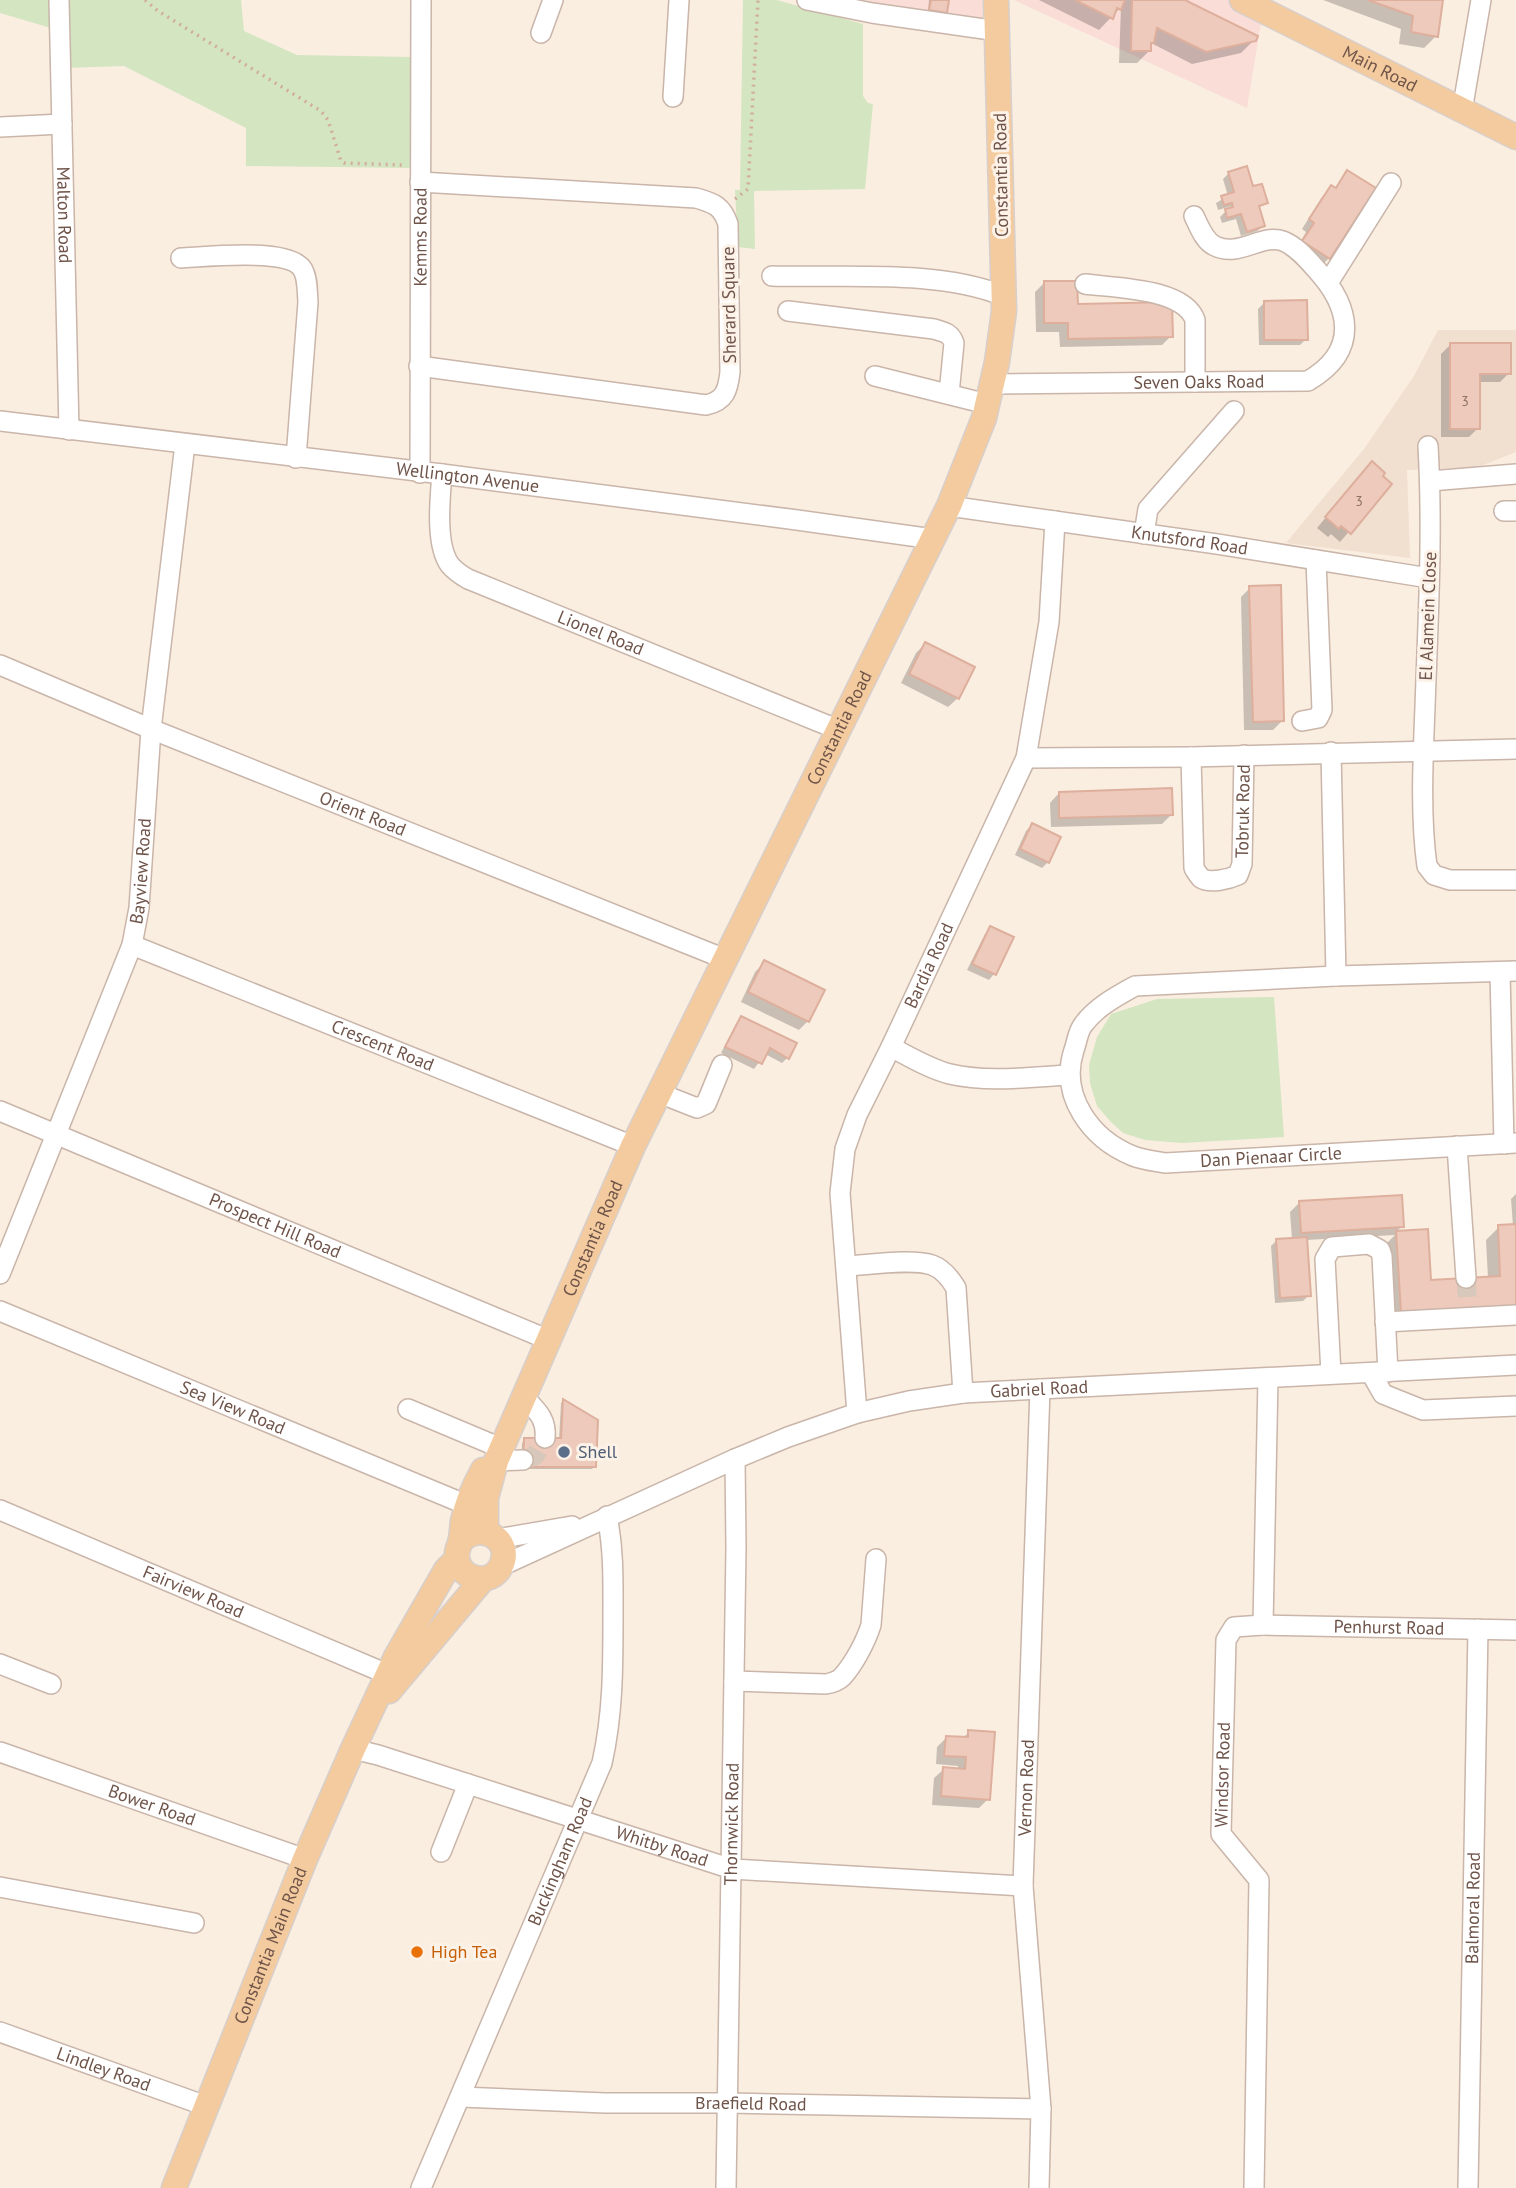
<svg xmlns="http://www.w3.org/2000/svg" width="1516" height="2188" viewBox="0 0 1516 2188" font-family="'PT Sans',sans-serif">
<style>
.residential{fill:#f1dfd0}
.commercial{fill:#f9ddd6}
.green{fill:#d4e5c1}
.shadow{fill:#0003}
.building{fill:#edcabb;stroke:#deaf9d;stroke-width:2}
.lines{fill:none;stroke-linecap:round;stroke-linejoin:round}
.minor-tunnel{stroke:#d7c8bb;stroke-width:19;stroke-dasharray:19 10;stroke-linecap:butt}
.minor-casing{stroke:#c9b5a9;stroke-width:22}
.major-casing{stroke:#d7cfcc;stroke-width:27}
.path{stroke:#d1ad9f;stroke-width:3.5;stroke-dasharray:2 5;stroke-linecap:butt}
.minor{stroke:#fff;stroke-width:19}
.major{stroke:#f4cb9e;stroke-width:24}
.service-dot{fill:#5c6f8a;stroke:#fdf2e7;stroke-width:2.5}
.food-dot{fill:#e8710a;stroke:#fdf2e7;stroke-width:2.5}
.labels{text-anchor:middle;stroke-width:6;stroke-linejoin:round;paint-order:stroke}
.number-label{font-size:14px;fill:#8e7266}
.street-label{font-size:18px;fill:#6f544a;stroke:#fdf2e7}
.service-label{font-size:18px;fill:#4e5e75;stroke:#fdf2e7;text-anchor:start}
.food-label{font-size:18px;fill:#c56008;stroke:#fdf2e7;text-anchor:start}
</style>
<rect width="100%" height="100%" fill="#faeee1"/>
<!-- residential -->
<polygon class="residential" points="1438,330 1516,330 1516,452 1478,467 1407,470 1410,558 1286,543 1364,449 1414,376"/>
<!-- commercial -->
<g class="commercial">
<polygon points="807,0 996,0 998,31"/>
<polygon points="1014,0 1268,0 1263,11 1247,108"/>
</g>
<!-- green -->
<g class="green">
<polygon points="0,0 50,0 51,28 0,13"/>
<polygon points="64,0 241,0 244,31 297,55 411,57 411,168 246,166 246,128 124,66 66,68"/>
<polygon points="743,0 777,0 863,24 863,96 868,103 873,104 865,189 754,191 755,249 738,247 735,190 740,190"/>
<polygon points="1274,997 1284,1137 1182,1143 1145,1140 1123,1133 1111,1122 1097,1106 1090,1083 1089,1065 1097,1037 1111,1014 1157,999"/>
</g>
<!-- shadow -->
<g class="shadow">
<polygon points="929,0 947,0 945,12 943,14 928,12"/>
<polygon points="1039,0 1181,0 1254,40 1241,53 1192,64 1151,43 1149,51 1137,63 1119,63 1121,7 1099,30"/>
<polygon points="1323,0 1442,0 1436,36 1424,48 1399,44 1401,29"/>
<polygon points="1347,172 1329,258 1320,267 1295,251 1306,232 1302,229 1322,197 1332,187 1334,189"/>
<polygon points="1229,173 1252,188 1266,202 1258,209 1263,226 1257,231 1241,236 1236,219 1222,223 1220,217 1231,206 1218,210 1216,203 1228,196 1223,179"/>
<polygon points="1044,283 1076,306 1171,336 1162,345 1060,347 1059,332 1036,332 1035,292"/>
<polygon points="1264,303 1306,339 1300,345 1259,345 1258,309"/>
<polygon points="1450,345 1509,373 1500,382 1479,382 1478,428 1469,437 1441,437 1441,354"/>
<polygon points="1363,473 1381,476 1390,484 1340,542 1331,534 1328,537 1317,528"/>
<polygon points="1250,588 1282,721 1273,730 1244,730 1241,597"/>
<polygon points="925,644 958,698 948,707 901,683 916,653"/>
<polygon points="1059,793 1171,815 1162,824 1051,827 1050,803"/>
<polygon points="1032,825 1048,862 1042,868 1015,855 1026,831"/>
<polygon points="991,928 1012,938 994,974 989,980 967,970 985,934"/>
<polygon points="765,962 808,1021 799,1030 741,1002 755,972"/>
<polygon points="742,1018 788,1057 782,1063 765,1054 754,1069 721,1053 736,1024"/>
<polygon points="1516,1194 1516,1317 1389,1325 1385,1245 1395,1235 1306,1240 1309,1295 1303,1301 1275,1303 1271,1246 1277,1240 1292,1239 1290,1212 1299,1203 1402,1226 1395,1233 1426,1231 1429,1282 1488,1278 1486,1240 1499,1227 1513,1226 1511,1199"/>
<polygon points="563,1401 596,1421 595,1466 592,1469 521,1469 522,1443 525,1440 559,1440 561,1403"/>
<polygon points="969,1732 988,1799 979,1808 932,1805 934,1778 944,1769 958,1770 958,1766 936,1764 937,1747 946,1738 962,1739"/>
</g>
<!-- building -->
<g class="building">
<polygon points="931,0 949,0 947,13 929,10"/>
<polygon points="1075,0 1125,0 1121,10 1117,8 1113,19"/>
<polygon points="1132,0 1185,0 1258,36 1256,41 1206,52 1157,28 1154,43 1151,43 1151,51 1131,51"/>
<polygon points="1368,0 1443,0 1438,37 1411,32 1413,16"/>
<polygon points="1247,166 1253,186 1262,184 1268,203 1259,206 1265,226 1247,232 1241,214 1227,218 1225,209 1233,207 1232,203 1224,205 1221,196 1234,192 1228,172"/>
<polygon points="1347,170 1376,188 1330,259 1302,241 1314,223 1309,219 1331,185 1336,188"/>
<polygon points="1044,281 1077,281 1078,304 1172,302 1173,337 1068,339 1068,323 1044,323"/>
<polygon points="1307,300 1308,340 1264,340 1264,301"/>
<polygon points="1450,343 1511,343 1511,374 1480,374 1480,429 1450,429"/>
<polygon points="1372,461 1385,473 1383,476 1392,484 1351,534 1341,526 1339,529 1325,517"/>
<polygon points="1281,585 1284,721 1253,722 1249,586"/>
<polygon points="925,642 975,667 959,699 909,674"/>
<polygon points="1172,788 1173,815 1059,818 1059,792"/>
<polygon points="1032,823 1061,837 1049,863 1020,849"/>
<polygon points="990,926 1014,937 996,975 972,964"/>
<polygon points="764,960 825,990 809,1022 748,992"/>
<polygon points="741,1016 797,1043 789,1059 770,1048 762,1064 725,1047"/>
<polygon points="1402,1195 1404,1227 1301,1233 1299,1201"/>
<polygon points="1516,1224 1516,1306 1401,1313 1396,1231 1428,1229 1431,1280 1500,1276 1498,1225"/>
<polygon points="1307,1237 1311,1296 1280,1298 1276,1239"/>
<polygon points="563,1399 598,1420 596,1467 523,1467 524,1438 561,1438"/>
<polygon points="968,1730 995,1732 990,1800 941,1796 943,1767 965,1769 966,1757 944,1756 946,1736 968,1737"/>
</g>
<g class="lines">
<!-- minor-tunnel -->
<g class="minor-tunnel">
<polyline points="1466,1278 1468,1309"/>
<polyline points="523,1460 535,1456 545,1438"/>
</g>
<!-- minor casing -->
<g class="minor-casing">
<g id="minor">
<path id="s1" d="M59,0L69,430"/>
<polyline points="807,0 872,13 998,31"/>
<polyline points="541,33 553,0"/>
<polyline points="673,97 679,0"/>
<polyline points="1462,111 1481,0"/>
<polyline points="0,127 62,124"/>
<path d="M181,258C205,257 291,247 303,270C308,279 307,292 308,302L296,458"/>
<path d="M772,276C844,278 938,269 1004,296"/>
<polyline points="1328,283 1391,183"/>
<path d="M1085,284C1115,288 1184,288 1195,320V382"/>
<path d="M788,311L934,329C943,332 950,332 954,343L949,394"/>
<path d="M419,366L706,405C725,401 728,390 730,372L728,224C722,206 714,203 696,198L420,182"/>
<polyline points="875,376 987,404"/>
<path id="s2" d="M993,384L1308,381C1360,351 1351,307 1316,269C1307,259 1296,246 1283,241C1262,233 1239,258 1215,246C1204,241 1199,226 1194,216"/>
<path id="s3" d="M0,421L442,474L797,520L933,539"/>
<path d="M1428,446C1433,533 1428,620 1425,707C1423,758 1420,816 1427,866L1434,875L1450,880H1516"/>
<path id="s4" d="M420,473L421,0"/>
<path id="s5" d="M442,474C440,498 435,545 450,565C455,571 461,575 468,579L839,730"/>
<polyline points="1430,481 1516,474"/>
<path id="s6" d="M949,506L1217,544L1429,578"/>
<polyline points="1504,511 1516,511"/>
<polyline points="1144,534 1148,509 1234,411"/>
<path id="s7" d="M0,665L151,729L725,959"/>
<polyline points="1302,721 1318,718 1322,710 1316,560"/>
<polyline points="1331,752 1336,976"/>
<path id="s8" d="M1191,757L1194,868C1194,869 1200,877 1201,878C1210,884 1229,879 1238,875L1242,864L1244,755"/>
<polyline points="1026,758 1191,757 1516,749"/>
<path id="s9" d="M132,945L633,1146"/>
<path id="s10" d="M1516,971L1336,976L1135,986C1117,996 1096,1007 1083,1025C1078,1031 1077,1042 1074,1050C1059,1096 1091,1139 1133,1156C1143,1160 1154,1161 1165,1163L1516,1143"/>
<polyline points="1500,972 1504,1144"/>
<path d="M891,1047C910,1057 930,1069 950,1074C988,1083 1031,1077 1069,1075"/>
<polyline points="659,1093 697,1108 706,1104 722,1065"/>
<path id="s11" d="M0,1111L549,1340"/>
<polyline points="1457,1146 1466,1278"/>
<path d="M847,1266C868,1265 913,1258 932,1265C943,1269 950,1278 956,1288L963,1393"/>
<path id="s12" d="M0,1274L132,945L139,908L151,729L185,444"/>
<path id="s13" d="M0,1311L467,1505"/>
<polyline points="1385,1322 1516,1315"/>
<polyline points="1371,1373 1383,1394 1423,1410 1516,1406"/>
<polyline points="1331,1374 1325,1259 1332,1247 1369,1244 1380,1250 1382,1256 1388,1372"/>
<path d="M523,1396C536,1410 547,1418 545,1438"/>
<polyline points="408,1409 496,1446"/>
<path id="s14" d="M857,1413L840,1193L845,1149L857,1115L891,1047L1026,758L1049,622L1055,521"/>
<polyline points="496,1461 523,1460"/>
<path id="s15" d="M0,1510L387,1674"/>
<polyline points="497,1539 572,1526"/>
<path id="s16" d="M501,1566L735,1459L788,1437L857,1413L909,1401L963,1393L1516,1365"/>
<path id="s17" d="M1263,1625L1516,1630"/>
<polyline points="0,1664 51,1684"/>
<path d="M734,1681L826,1684C832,1683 838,1681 842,1677C854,1664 866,1641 871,1625L876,1559"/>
<path id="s18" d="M353,1749L378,1755L732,1869L1023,1886"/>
<path id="s19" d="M0,1752L305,1859"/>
<polyline points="441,1852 468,1784"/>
<polyline points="0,1887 194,1923"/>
<path id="s20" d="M0,2032L206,2106"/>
<path id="s21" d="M461,2097L605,2103H728L1041,2109"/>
<path id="s22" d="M421,2188L602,1763C613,1714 613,1668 613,1618C613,1583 614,1550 607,1516"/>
<path id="s23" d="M726,2188L736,1548L735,1459"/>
<path id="s24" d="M1039,2188L1041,2109L1023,1886L1040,1389"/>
<path id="s25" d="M1254,2188L1259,1880L1221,1834L1226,1640L1234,1627L1263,1625L1268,1378"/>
<path id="s26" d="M1468,2188L1478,1629"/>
</g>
</g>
<!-- major casing -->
<g class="major-casing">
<g id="major">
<path id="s27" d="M1242,0L1516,137"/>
<path id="s28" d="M486,1532V1498L496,1461L633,1146L949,506L984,418L997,362L1004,311L996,0"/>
<path d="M460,1542C479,1520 514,1539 501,1566C491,1587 460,1580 457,1558C456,1552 458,1548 460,1543C462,1536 462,1528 463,1521C467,1503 474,1486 483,1470"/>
<polyline points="389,1691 483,1579"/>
<path id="s29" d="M174,2188L305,1859L353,1749L396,1657L446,1570L457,1559"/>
</g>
</g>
<!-- path -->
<g class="path">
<polyline points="145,0 158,11 321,111 328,120 341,161 344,163 403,165"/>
<polyline points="735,199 748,189 758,0"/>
</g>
<!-- minor -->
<use href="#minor" class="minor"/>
<!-- major -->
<use href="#major" class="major"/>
</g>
<!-- markers -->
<circle class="service-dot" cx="564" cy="1452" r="7"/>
<circle class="food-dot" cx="417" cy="1952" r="7"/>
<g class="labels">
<!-- number labels -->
<g class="number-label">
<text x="1465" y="406">3</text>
<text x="1359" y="506">3</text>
</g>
<!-- street labels -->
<g class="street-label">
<text dy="6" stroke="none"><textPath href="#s27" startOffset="154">Main Road</textPath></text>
<text transform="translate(1001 175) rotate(-91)" y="6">Constantia Road</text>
<text dy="6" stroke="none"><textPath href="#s1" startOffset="215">Malton Road</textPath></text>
<text dy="6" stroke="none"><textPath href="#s4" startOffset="236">Kemms Road</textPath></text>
<text transform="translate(729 305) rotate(-91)" y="6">Sherard Square</text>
<text dy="6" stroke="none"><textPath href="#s2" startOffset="206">Seven Oaks Road</textPath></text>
<text dy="6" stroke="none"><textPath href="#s3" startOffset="471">Wellington Avenue</textPath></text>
<text dy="6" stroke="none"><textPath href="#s6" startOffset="243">Knutsford Road</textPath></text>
<text transform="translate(1428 616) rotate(-88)" y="6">El Alamein Close</text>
<text dy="6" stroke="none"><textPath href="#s5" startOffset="259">Lionel Road</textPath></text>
<text dy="6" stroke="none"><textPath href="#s28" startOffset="882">Constantia Road</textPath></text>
<text dy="6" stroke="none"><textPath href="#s8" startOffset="226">Tobruk Road</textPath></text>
<text dy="6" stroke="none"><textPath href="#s7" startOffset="392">Orient Road</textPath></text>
<text dy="6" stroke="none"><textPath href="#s12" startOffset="429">Bayview Road</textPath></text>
<text dy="6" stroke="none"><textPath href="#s14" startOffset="467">Bardia Road</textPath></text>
<text dy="6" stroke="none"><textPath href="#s9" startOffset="270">Crescent Road</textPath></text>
<text dy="6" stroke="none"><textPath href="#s10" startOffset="746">Dan Pienaar Circle</textPath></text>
<text dy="6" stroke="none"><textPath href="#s11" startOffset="298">Prospect Hill Road</textPath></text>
<text dy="6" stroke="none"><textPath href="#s28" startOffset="315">Constantia Road</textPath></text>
<text dy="6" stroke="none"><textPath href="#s16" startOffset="572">Gabriel Road</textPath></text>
<text dy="6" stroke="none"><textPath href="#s13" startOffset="252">Sea View Road</textPath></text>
<text dy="6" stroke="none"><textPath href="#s15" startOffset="210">Fairview Road</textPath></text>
<text dy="6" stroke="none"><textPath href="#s17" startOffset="126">Penhurst Road</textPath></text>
<text dy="6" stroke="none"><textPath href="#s25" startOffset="427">Windsor Road</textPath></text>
<text dy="6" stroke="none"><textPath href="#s24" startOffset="401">Vernon Road</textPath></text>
<text dy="6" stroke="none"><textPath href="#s19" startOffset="161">Bower Road</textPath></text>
<text dy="6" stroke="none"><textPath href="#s23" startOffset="364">Thornwick Road</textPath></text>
<text dy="6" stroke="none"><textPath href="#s18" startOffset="324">Whitby Road</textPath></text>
<text dy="6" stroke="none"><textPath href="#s22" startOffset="355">Buckingham Road</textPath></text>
<text dy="6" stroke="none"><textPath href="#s26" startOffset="280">Balmoral Road</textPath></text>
<text dy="6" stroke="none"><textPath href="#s29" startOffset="261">Constantia Main Road</textPath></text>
<text dy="6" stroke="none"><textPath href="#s20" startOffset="110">Lindley Road</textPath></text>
<text dy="6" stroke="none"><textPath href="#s21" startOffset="290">Braefield Road</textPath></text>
</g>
<!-- service labels -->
<g class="service-label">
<text x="578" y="1458">Shell</text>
</g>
<!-- food labels -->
<g class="food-label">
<text x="431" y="1958">High Tea</text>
</g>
</g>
</svg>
